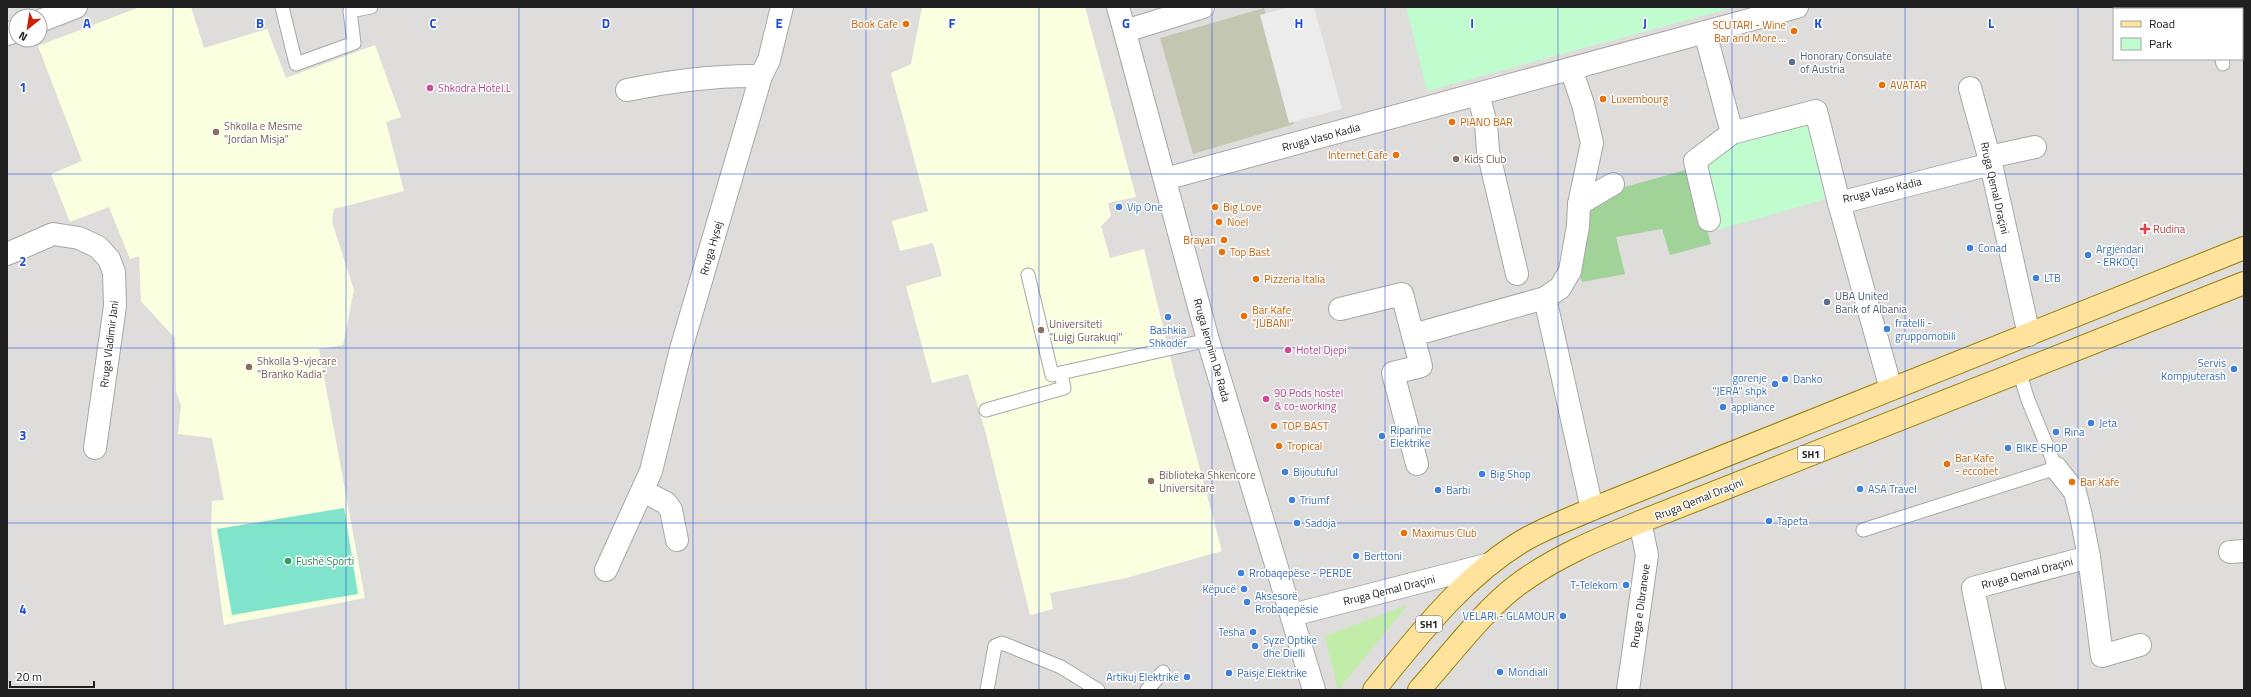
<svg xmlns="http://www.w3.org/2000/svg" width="2251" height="697" viewBox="0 0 2251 697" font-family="'Titillium Web',sans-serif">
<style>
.residential{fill:#dedddc;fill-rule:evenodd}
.education{fill:#faffe0}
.construction{fill:#c3c6b0}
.grass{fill:#c1eda9}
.forest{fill:#a1d298}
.park{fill:#c1fcce}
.pitch{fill:#80e3cb}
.parking{fill:#ececec}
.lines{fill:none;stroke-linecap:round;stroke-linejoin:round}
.service-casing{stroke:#a7a7a7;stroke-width:15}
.minor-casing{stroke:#a7a7a7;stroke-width:24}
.tertiary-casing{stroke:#a7a7a7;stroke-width:24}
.primary-casing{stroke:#9b7e00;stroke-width:24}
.service{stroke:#fff;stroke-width:13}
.minor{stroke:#fff;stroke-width:22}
.tertiary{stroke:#fff;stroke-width:22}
.primary{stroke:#ffe39c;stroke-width:22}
.grid{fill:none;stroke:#1d4ed8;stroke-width:1;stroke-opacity:0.55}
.food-dot{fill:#e8710a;stroke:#fff;stroke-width:1.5}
.service-dot{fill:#5c6f8a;stroke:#fff;stroke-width:1.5}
.hotel-dot{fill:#d1479c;stroke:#fff;stroke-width:1.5}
.education-dot{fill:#8d6e63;stroke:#fff;stroke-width:1.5}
.shop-dot{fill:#3f7fe0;stroke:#fff;stroke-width:1.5}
.health-dot{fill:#e0444e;stroke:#fff;stroke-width:1.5}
.leisure-dot{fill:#2e9e5b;stroke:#fff;stroke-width:1.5}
.labels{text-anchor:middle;stroke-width:3;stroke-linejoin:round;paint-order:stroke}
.shield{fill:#fff;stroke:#636363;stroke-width:1}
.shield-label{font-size:10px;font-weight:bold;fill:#202020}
.food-label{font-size:11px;fill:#c56008;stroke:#fff;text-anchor:start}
.service-label{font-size:11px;fill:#4e5e75;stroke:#fff;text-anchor:start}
.hotel-label{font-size:11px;fill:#b23c85;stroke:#fff;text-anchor:start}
.education-label{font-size:11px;fill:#785e54;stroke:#fff;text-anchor:start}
.street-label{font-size:11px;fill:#202020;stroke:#fff}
.shop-label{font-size:11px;fill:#366cbe;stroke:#fff;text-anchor:start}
.health-label{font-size:11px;fill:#be3a42;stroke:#fff;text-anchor:start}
.leisure-label{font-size:11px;fill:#27864d;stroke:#fff;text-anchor:start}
.grid-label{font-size:13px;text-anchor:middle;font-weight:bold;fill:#1d4ed8;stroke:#fff;stroke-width:3;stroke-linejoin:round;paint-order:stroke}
</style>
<rect width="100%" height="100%" fill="#f1efe5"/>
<!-- residential -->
<path class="residential" d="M7,7H2244V690H7ZM2114,9H2242V59H2114ZM16,16H40V40H16Z"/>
<!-- education -->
<g class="education">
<polygon points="140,7 191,7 204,48 267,29 286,78 375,45 401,117 386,122 404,191 334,209 332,222 354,290 343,345 319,349 365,598 224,625 211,530 212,501 224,500 212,438 178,434 181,405 176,392 175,338 141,301 139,256 130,259 109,207 70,222 51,174 82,161 38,46"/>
<polygon points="922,7 1085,7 1136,197 1108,203 1111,216 1101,226 1110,258 1144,249 1177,384 1222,551 1126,578 1050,593 1053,609 1030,615 985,430 968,374 932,383 906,286 942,276 933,243 900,251 892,221 928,211 891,73 911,64"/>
</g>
<!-- construction -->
<polygon class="construction" points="1264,8 1294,124 1193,154 1160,38"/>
<!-- grass -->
<polygon class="grass" points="1408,605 1338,690 1325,636"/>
<!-- forest -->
<polygon class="forest" points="1689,169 1711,244 1670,255 1662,229 1616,237 1625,274 1582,282 1577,267 1585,210 1614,190"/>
<!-- park -->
<g class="park">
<polygon points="1406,7 1735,7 1427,91"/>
<polygon points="1810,120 1830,198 1718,230 1705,167 1740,138"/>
</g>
<!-- pitch -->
<polygon class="pitch" points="344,508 358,594 232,615 217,529"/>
<!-- parking -->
<polygon class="parking" points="1290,7 1314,7 1342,109 1289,123 1260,15"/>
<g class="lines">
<!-- service casing -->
<g class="service-casing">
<g id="service">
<polyline points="282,7 296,64 354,43 350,11 371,7"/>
<polyline points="2222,59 2223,64"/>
<polyline points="1028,275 1052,375 1208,340"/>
<polyline points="986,410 1064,388 1061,373"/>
<polyline points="1863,530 2056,468 2028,400 2019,371"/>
<polyline points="987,690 995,646 1002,643 1061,667 1098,690"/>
<polyline points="1147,690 1163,672"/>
</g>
</g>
<!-- minor casing -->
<g class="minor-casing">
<g id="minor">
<polyline points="1125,31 1203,7"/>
<polyline points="1705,32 1732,133"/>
<polyline points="1970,88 1991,164 2029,335"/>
<path d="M627,90C671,81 716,75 761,76"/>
<polyline points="1478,94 1486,124 1488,151 1517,274"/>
<polyline points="1989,157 2035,147"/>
<polyline points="1165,179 1797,7"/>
<polyline points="1839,203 1891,389"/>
<polyline points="1579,204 1613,184"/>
<polyline points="1709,220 1695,161 1732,133 1816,111 1839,203 1991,164"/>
<polyline points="7,254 53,234 79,238 98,247 109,259 114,272 115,306 95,448"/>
<polyline points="1545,298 1592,509"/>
<polyline points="1340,309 1402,294 1421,366 1393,373 1417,464"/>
<polyline points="1413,335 1545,298 1560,288 1570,271 1578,226 1579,204 1592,143 1583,104 1571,69"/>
<polyline points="2056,468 2075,492 2081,516 2089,557 2102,656 2140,645"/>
<polyline points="643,491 666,503 671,510 677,540"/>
<polyline points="2230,552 2244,551"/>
<polyline points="606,570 651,471 681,349 761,76 769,60 782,7"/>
<polyline points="1628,690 1647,555 1640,522"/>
<polyline points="1994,690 1973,588 2089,557"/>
</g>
</g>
<!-- tertiary casing -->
<g class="tertiary-casing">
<g id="tertiary">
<polyline points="1118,7 1208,340 1314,690"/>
<polyline points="40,21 76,7"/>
<polyline points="7,34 16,31"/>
<polyline points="1292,615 1490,564"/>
</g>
</g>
<!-- primary casing -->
<g class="primary-casing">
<g id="primary">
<path d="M1374,690C1418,636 1464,575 1526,539C1547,527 1570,519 1592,509L2244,248"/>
<path d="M1419,690C1448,658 1483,611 1516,586C1553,558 1598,539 1640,522L2244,283"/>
</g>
</g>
<!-- service -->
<use href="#service" class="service"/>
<!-- minor -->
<use href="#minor" class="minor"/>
<!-- tertiary -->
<use href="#tertiary" class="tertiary"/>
<!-- primary -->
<use href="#primary" class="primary"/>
</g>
<!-- grid -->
<path class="grid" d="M173,7V690M346,7V690M519,7V690M693,7V690M866,7V690M1039,7V690M1212,7V690M1385,7V690M1558,7V690M1732,7V690M1905,7V690M2078,7V690M7,174H2244M7,348H2244M7,523H2244"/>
<!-- markers -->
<g class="food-dot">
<circle cx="906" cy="24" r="4"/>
<circle cx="1794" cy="31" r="4"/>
<circle cx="1882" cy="85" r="4"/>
<circle cx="1603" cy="99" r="4"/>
<circle cx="1452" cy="122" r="4"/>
<circle cx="1396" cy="155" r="4"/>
<circle cx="1215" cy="207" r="4"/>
<circle cx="1219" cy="222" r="4"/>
<circle cx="1224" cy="240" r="4"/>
<circle cx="1222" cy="252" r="4"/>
<circle cx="1256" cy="279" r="4"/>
<circle cx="1244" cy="316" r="4"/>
<circle cx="1274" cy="426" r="4"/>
<circle cx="1279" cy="446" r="4"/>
<circle cx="1947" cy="464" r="4"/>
<circle cx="2072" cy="482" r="4"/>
<circle cx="1404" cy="533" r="4"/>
</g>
<g class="service-dot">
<circle cx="1792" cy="62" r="4"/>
<circle cx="1827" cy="302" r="4"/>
</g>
<g class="hotel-dot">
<circle cx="430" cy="88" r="4"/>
<circle cx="1288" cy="350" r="4"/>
<circle cx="1266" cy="399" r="4"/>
</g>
<g class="education-dot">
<circle cx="216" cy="132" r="4"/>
<circle cx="1456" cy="159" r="4"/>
<circle cx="1041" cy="330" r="4"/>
<circle cx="249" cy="367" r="4"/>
<circle cx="1151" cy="481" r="4"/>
</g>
<g class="shop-dot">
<circle cx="1119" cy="207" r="4"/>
<circle cx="1970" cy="248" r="4"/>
<circle cx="2088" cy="255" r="4"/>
<circle cx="2036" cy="278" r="4"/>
<circle cx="1168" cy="317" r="4"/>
<circle cx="1887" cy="329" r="4"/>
<circle cx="2234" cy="369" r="4"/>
<circle cx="1785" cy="379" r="4"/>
<circle cx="1775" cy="384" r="4"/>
<circle cx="1723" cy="407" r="4"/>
<circle cx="2091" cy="423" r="4"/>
<circle cx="2056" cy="432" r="4"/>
<circle cx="1382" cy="436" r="4"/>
<circle cx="2008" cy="448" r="4"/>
<circle cx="1285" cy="472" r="4"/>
<circle cx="1482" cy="474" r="4"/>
<circle cx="1860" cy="489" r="4"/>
<circle cx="1438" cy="490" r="4"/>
<circle cx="1292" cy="500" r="4"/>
<circle cx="1769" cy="521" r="4"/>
<circle cx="1297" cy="523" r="4"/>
<circle cx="1356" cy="556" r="4"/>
<circle cx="1241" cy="573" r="4"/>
<circle cx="1626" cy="585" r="4"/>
<circle cx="1244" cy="589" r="4"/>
<circle cx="1247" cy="602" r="4"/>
<circle cx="1563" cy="616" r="4"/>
<circle cx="1253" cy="632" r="4"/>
<circle cx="1255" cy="646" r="4"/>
<circle cx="1500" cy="672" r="4"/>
<circle cx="1229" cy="673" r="4"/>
<circle cx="1187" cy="677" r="4"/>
</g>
<path class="health-dot" d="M2143 223h4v4h4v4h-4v4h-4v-4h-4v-4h4z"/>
<circle class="leisure-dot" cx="288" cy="561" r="4"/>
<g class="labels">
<!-- shield labels -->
<g class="shield">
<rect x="1798" y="446" width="26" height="16" rx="3"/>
<rect x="1416" y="616" width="26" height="16" rx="3"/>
</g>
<g class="shield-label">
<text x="1811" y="458">SH1</text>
<text x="1429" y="628">SH1</text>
</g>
<!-- food labels -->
<g class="food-label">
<text x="898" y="28" text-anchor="end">Book Cafe</text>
<text x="1786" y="29" text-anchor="end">SCUTARI - Wine<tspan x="1786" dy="13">Bar and More ...</tspan></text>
<text x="1890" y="89">AVATAR</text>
<text x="1611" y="103">Luxembourg</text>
<text x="1460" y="126">PIANO BAR</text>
<text x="1388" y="159" text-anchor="end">Internet Cafe</text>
<text x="1223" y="211">Big Love</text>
<text x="1227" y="226">Noel</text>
<text x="1216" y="244" text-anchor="end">Brayan</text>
<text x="1230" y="256">Top Bast</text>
<text x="1264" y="283">Pizzeria Italia</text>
<text x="1252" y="314">Bar Kafe<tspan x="1252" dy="13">"JUBANI"</tspan></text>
<text x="1282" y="430">TOP BAST</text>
<text x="1287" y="450">Tropical</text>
<text x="1955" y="462">Bar Kafe<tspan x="1955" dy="13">- eccobet</tspan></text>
<text x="2080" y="486">Bar Kafe</text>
<text x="1412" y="537">Maximus Club</text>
</g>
<!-- service labels -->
<g class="service-label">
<text x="1800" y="60">Honorary Consulate<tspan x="1800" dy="13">of Austria</tspan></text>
<text x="1835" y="300">UBA United<tspan x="1835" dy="13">Bank of Albania</tspan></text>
</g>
<!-- hotel labels -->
<g class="hotel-label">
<text x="438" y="92">Shkodra Hotel.L</text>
<text x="1296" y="354">Hotel Djepi</text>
<text x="1274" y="397">90 Pods hostel<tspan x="1274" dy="13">&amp; co-working</tspan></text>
</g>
<!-- education labels -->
<g class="education-label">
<text x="224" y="130">Shkolla e Mesme<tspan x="224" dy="13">"Jordan Misja"</tspan></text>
<text x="1464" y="163">Kids Club</text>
<text x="1049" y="328">Universiteti<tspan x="1049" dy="13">"Luigj Gurakuqi"</tspan></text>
<text x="257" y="365">Shkolla 9-vjecare<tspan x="257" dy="13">"Branko Kadia"</tspan></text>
<text x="1159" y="479">Biblioteka Shkencore<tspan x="1159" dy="13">Universitare</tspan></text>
</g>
<!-- street labels -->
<g class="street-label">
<text transform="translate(1321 137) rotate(-15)" y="4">Rruga Vaso Kadia</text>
<text transform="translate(1995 188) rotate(77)" y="4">Rruga Qemal Draçini</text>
<text transform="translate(1882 190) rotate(-13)" y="4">Rruga Vaso Kadia</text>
<text transform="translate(711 248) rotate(-74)" y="4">Rruga Hysej</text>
<text transform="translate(109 344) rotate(-83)" y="4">Rruga Vladimir Jani</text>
<text transform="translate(1212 350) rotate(74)" y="4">Rruga Jeronim De Rada</text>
<text transform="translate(1699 499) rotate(-22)" y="4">Rruga Qemal Draçini</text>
<text transform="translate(2027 573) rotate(-15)" y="4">Rruga Qemal Draçini</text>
<text transform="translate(1389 590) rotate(-14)" y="4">Rruga Qemal Draçini</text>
<text transform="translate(1640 606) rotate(-82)" y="4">Rruga e Dibraneve</text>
</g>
<!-- shop labels -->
<g class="shop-label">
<text x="1127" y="211">Vip One</text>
<text x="1978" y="252">Conad</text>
<text x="2096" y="253">Argjendari<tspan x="2096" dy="13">- ERKOÇI</tspan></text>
<text x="2044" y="282">LTB</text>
<text x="1895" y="327">fratelli -<tspan x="1895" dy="13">gruppomobili</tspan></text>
<text x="1168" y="334" text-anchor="middle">Bashkia<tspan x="1168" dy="13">Shkodër</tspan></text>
<text x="2226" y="367" text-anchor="end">Servis<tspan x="2226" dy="13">Kompjuterash</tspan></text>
<text x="1767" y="382" text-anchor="end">gorenje<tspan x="1767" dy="13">"JERA" shpk</tspan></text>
<text x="1793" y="383">Danko</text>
<text x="1731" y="411">appliance</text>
<text x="2099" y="427">Jeta</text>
<text x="1390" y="434">Riparime<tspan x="1390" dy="13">Elektrike</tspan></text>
<text x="2064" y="436">Rina</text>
<text x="2016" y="452">BIKE SHOP</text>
<text x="1293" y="476">Bijoutuful</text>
<text x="1490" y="478">Big Shop</text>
<text x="1868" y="493">ASA Travel</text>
<text x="1446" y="494">Barbi</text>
<text x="1300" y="504">Triumf</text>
<text x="1777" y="525">Tapeta</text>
<text x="1305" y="527">Sadoja</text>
<text x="1364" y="560">Berttoni</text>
<text x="1249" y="577">Rrobaqepëse - PERDE</text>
<text x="1618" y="589" text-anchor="end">T-Telekom</text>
<text x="1236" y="593" text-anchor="end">Këpucë</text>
<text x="1255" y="600">Aksesorë<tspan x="1255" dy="13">Rrobaqepësie</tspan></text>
<text x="1555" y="620" text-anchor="end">VELARI - GLAMOUR</text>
<text x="1245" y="636" text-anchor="end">Tesha</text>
<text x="1263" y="644">Syze Optike<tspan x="1263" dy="13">dhe Dielli</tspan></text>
<text x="1508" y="676">Mondiali</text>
<text x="1237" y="677">Paisje Elektrike</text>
<text x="1179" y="681" text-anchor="end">Artikuj Elektrikë</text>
</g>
<!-- health labels -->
<g class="health-label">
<text x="2153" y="233">Rudina</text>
</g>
<!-- leisure labels -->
<g class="leisure-label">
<text x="296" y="565">Fushë Sporti</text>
</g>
</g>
<g class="grid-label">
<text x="87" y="28">A</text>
<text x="260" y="28">B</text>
<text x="433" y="28">C</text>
<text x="606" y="28">D</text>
<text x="779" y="28">E</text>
<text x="952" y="28">F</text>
<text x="1126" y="28">G</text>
<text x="1299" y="28">H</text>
<text x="1472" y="28">I</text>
<text x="1645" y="28">J</text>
<text x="1818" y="28">K</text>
<text x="1991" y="28">L</text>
<text x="23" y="92">1</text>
<text x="23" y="266">2</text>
<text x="23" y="440">3</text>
<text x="23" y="614">4</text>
</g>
<!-- border -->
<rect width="2251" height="697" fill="none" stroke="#202020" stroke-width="16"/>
<!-- legend -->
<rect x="2113" y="8" width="130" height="52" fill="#ffffff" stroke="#a6a6a6"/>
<rect x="2121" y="21" width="20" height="6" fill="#ffe39c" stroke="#a6a6a6"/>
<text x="2149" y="28" font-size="12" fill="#202020">Road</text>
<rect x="2121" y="38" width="20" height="12" fill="#c1fcce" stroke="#a6a6a6"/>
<text x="2149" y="48" font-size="12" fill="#202020">Park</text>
<!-- north arrow -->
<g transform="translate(28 28) rotate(210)"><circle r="19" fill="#ffffff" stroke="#a6a6a6"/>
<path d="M0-3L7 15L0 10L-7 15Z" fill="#cf1e00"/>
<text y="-6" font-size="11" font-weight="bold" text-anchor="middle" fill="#202020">N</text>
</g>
<!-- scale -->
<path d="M10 681v6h84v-6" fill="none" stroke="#202020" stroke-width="2"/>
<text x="16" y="681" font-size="12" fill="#202020" stroke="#ffffff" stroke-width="3" paint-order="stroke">20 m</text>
</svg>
